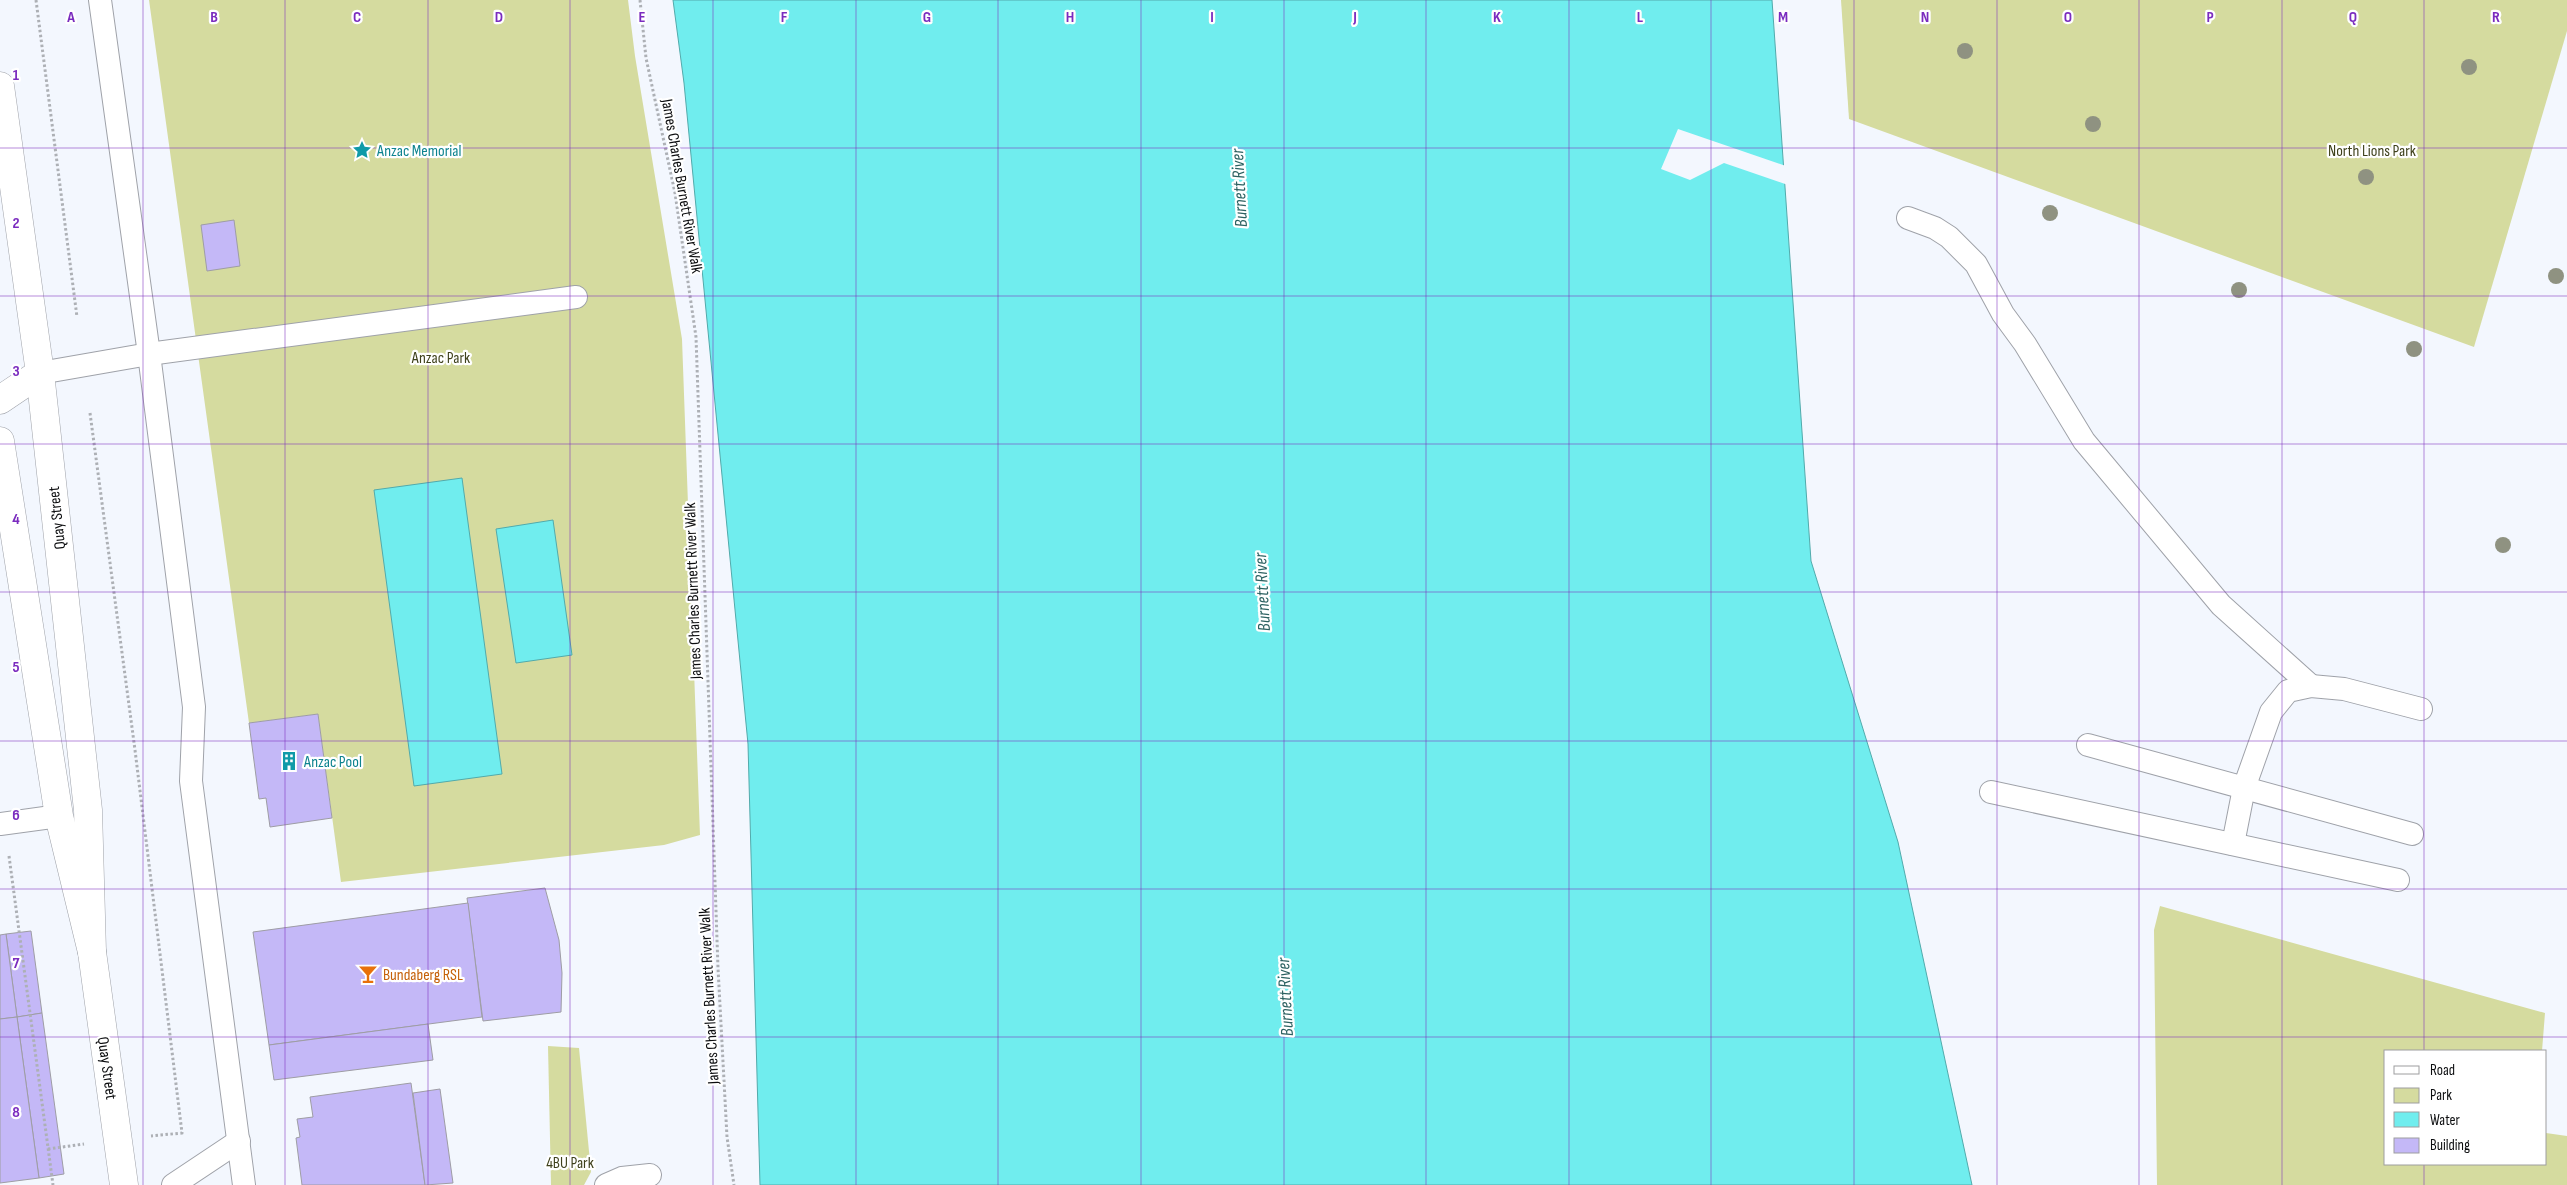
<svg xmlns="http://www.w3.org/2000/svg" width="2567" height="1185" viewBox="0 0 2567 1185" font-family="'Sofia Sans Condensed',sans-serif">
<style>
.green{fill:#d5db9f}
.water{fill:#70edee;stroke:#52aaab}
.pier{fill:#f3f7fe}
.building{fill:#c4b8f7;stroke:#9e9da4}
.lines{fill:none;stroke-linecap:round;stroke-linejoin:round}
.service-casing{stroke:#9fa2a9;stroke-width:24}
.tertiary-casing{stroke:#9fa2a9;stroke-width:29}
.secondary-casing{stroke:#9fa2a9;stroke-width:29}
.path{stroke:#adb0b5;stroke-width:3;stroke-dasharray:2.5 2.5;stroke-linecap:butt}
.service{stroke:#fff;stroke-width:22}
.tertiary{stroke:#fff;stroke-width:28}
.secondary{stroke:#fff;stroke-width:28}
.tree{fill:#8f9281}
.grid{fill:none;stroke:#7b2cbf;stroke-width:1;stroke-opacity:0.55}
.labels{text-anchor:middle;stroke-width:4.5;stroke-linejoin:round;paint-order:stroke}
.culture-label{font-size:16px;fill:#0d838f;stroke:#fff;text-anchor:start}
.park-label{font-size:16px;fill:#3e401b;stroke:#fff}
.street-label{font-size:16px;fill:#0c0d0f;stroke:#fff}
.food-label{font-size:16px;fill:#c56008;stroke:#fff;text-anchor:start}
.water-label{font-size:18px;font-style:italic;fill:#2c6161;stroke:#fff}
.grid-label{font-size:16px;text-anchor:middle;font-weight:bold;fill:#7b2cbf;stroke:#fff;stroke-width:4.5;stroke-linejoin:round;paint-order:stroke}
</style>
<rect width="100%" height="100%" fill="#f3f7fe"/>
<!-- green -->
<g class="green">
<polygon points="149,0 628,0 635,56 682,339 700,835 664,845 341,882 318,714 249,723"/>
<polygon points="1841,0 2567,0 2567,31 2474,347 1849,119"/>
<polygon points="2160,906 2545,1013 2542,1051 2386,1051 2386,1164 2546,1164 2546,1133 2567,1136 2567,1185 2157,1185 2154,930"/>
<polygon points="548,1046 579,1048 591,1172 584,1185 551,1185"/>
</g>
<!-- water -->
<g class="water">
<polygon points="673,0 1772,0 1811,561 1898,842 1972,1185 760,1185 748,744 684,83"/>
<polygon points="462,478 502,774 414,786 374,490"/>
<polygon points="553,520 572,655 516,663 496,529"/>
</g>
<!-- pier -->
<polygon class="pier" points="1678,129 1786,166 1788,185 1724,163 1690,180 1661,169"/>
<!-- building -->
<g class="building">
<polygon points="234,220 240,266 207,271 201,225"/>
<polygon points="318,714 332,818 270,827 266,798 259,799 249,723"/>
<polygon points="545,888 559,940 562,973 561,1012 483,1021 467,898"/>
<polygon points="468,903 482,1017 269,1045 253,932"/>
<polygon points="31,931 42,1013 17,1017 6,934"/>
<polygon points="6,934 17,1017 0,1019 0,935"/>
<polygon points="42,1013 64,1174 39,1178 17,1017"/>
<polygon points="17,1017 39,1178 0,1183 0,1019"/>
<polygon points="428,1024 433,1060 274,1080 269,1045"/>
<polygon points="411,1083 425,1185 302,1185 296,1138 300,1137 297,1119 313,1117 310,1097"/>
<polygon points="440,1089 453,1183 425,1185 413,1093"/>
</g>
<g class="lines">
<!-- service casing -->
<g class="service-casing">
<g id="service">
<polyline points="100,0 149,354 194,707 191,781 244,1185"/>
<polyline points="1908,218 1935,228 1949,237 1976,264 2003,314 2025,344 2084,441 2221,605 2311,686"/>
<polyline points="40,373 149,354 576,297"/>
<polyline points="2088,745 2412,834"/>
<polyline points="1991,792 2398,880"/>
<polyline points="0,824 59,816"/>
<polyline points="2233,844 2244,788 2271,712 2288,691 2311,686 2344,689 2421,709"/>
<polyline points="173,1185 239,1141"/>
<polyline points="606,1185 622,1178 650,1175"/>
</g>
</g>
<!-- tertiary casing -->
<g class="tertiary-casing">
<polyline id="tertiary" points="0,400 40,373"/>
</g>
<!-- secondary casing -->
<g class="secondary-casing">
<g id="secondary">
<polyline points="0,86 40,373 88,810 92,952"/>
<polyline points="0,441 59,816 92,952 124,1185"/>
</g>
</g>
<!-- path -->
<g class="path">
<polyline points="36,0 77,317"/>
<polyline points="640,0 646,58 675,193 696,337 718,968 727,1137 734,1185"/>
<polyline points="90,413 135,750 182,1133 151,1136"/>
<polyline points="9,856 53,1185"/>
<polyline points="48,1149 84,1144"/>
</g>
<!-- service -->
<use href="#service" class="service"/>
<!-- tertiary -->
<use href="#tertiary" class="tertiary"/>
<!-- secondary -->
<use href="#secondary" class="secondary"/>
</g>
<!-- trees -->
<g class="tree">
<circle cx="1965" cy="51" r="8"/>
<circle cx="2469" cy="67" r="8"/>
<circle cx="2093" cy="124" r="8"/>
<circle cx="2366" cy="177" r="8"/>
<circle cx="2050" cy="213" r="8"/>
<circle cx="2556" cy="276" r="8"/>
<circle cx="2239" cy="290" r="8"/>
<circle cx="2414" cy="349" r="8"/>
<circle cx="2503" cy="545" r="8"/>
</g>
<!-- grid -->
<path class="grid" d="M143,0V1185M285,0V1185M428,0V1185M570,0V1185M713,0V1185M856,0V1185M998,0V1185M1141,0V1185M1284,0V1185M1426,0V1185M1569,0V1185M1711,0V1185M1854,0V1185M1997,0V1185M2139,0V1185M2282,0V1185M2424,0V1051M0,148H2567M0,296H2567M0,444H2567M0,592H2567M0,741H2567M0,889H2567M0,1037H2567M2424,1164V1185"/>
<!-- icons -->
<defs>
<g id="sight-bare" transform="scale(1.5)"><path d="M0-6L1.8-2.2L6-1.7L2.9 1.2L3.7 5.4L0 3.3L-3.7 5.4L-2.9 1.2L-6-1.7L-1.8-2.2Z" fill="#0f9aa8" stroke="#fff" stroke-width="2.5" paint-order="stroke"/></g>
<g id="building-bare" transform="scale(1.5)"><path d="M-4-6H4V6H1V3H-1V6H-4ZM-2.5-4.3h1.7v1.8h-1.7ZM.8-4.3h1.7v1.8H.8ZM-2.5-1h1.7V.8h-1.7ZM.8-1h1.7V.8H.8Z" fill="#0f9aa8" stroke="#fff" stroke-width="2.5" paint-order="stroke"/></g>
<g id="bar-bare" transform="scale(1.5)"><path d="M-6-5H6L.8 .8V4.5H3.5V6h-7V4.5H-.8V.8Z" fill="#e8710a" stroke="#fff" stroke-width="2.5" paint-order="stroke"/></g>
</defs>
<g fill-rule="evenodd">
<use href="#sight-bare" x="362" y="150"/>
<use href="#building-bare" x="289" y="761"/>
<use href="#bar-bare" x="368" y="974"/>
</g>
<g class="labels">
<!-- culture labels -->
<g class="culture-label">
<text x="377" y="156">Anzac Memorial</text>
<text x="304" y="767">Anzac Pool</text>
</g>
<!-- park labels -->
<g class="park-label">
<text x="2372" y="156">North Lions Park</text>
<text x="441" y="363">Anzac Park</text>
<text x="570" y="1168">4BU Park</text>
</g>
<!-- street labels -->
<g class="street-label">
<text transform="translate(683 186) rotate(80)" y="6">James Charles Burnett River Walk</text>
<text transform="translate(56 518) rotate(-96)" y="6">Quay Street</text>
<text transform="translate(692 591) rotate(-92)" y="6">James Charles Burnett River Walk</text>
<text transform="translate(708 996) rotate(-93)" y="6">James Charles Burnett River Walk</text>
<text transform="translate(108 1068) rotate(82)" y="6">Quay Street</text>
</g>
<!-- food labels -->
<g class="food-label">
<text x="383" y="980">Bundaberg RSL</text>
</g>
<!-- water labels -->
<g class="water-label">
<text transform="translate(1239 188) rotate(-93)" y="6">Burnett River</text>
<text transform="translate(1262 592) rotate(-93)" y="6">Burnett River</text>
<text transform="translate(1285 997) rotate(-93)" y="6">Burnett River</text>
</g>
</g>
<g class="grid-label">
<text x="71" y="22">A</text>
<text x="214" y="22">B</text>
<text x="357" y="22">C</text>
<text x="499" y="22">D</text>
<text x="642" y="22">E</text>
<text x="784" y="22">F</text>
<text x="927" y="22">G</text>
<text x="1070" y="22">H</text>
<text x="1212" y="22">I</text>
<text x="1355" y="22">J</text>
<text x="1497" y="22">K</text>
<text x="1640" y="22">L</text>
<text x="1783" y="22">M</text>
<text x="1925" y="22">N</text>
<text x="2068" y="22">O</text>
<text x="2210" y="22">P</text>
<text x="2353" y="22">Q</text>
<text x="2496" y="22">R</text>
<text x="16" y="80">1</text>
<text x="16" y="228">2</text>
<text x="16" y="376">3</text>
<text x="16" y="524">4</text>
<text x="16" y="672">5</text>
<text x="16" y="820">6</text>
<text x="16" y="968">7</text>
<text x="16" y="1117">8</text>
</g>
<!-- legend -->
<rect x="2384" y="1050" width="162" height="115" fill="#ffffff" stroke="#9e9e9f"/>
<rect x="2394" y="1066" width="25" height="8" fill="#ffffff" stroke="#9e9e9f"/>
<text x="2430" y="1075" font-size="15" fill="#0c0d0f">Road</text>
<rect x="2394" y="1088" width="25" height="15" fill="#d5db9f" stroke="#9e9e9f"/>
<text x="2430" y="1100" font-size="15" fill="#0c0d0f">Park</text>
<rect x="2394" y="1112" width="25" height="15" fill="#70edee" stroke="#9e9e9f"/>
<text x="2430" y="1125" font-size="15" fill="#0c0d0f">Water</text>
<rect x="2394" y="1138" width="25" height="15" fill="#c4b8f7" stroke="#9e9e9f"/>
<text x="2430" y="1150" font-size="15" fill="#0c0d0f">Building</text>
</svg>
